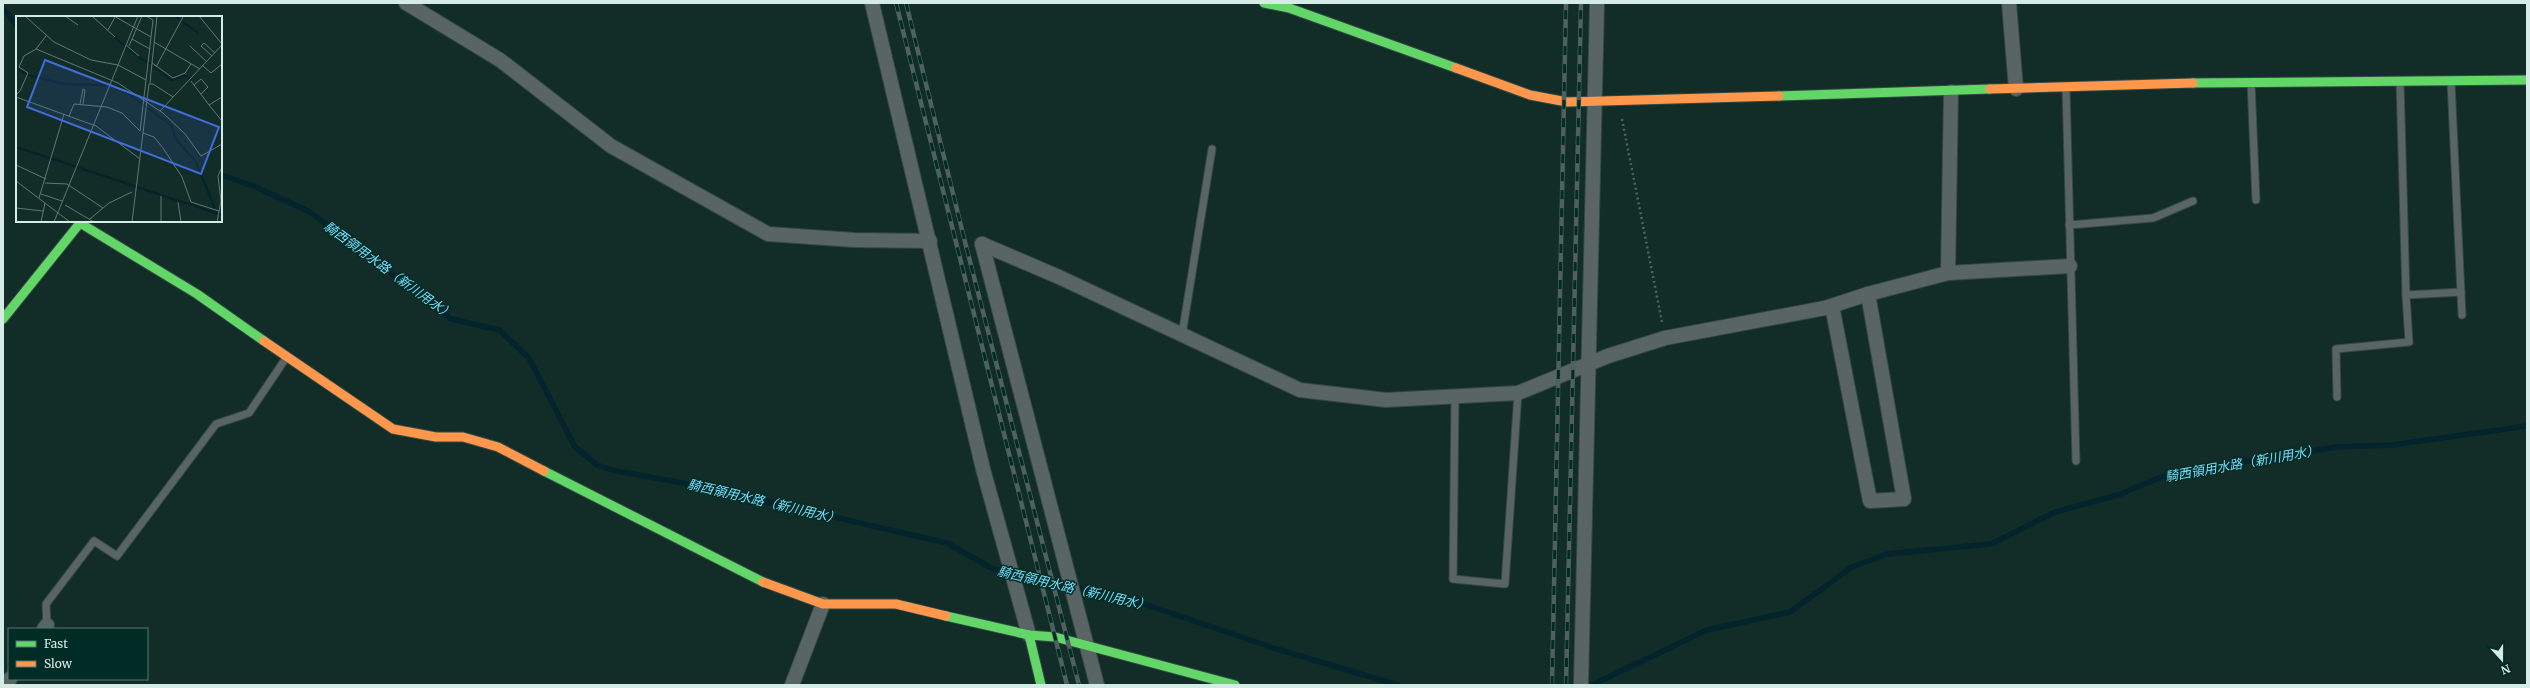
<svg xmlns="http://www.w3.org/2000/svg" width="2530" height="688" viewBox="0 0 2530 688" font-family="Merriweather,'Noto Sans JP',serif">
<style>
.lines{fill:none;stroke-linecap:round;stroke-linejoin:round}
.stream{stroke:#03242c;stroke-width:5.5}
.lane-casing{stroke:#344845;stroke-width:9}
.street-casing{stroke:#344845;stroke-width:16}
.fast-casing{stroke:#344845;stroke-width:11}
.slow-casing{stroke:#344845;stroke-width:11}
.path{stroke:#52615f;stroke-width:2.5;stroke-dasharray:2 3;stroke-linecap:butt}
.lane{stroke:#596564;stroke-width:7}
.street{stroke:#596564;stroke-width:14}
.fast{stroke:#63d668;stroke-width:9}
.slow{stroke:#ff974d;stroke-width:9}
.rail-casing{stroke:#4f615e;stroke-width:4.5}
.rail{stroke:#002c26;stroke-width:3;stroke-dasharray:9;stroke-linecap:butt}
.labels{text-anchor:middle;stroke-width:3;stroke-linejoin:round;paint-order:stroke}
.water-label{font-size:13px;font-style:italic;fill:#76defc;stroke:#002c26}
.inset-river{fill:none;stroke:#03242c;stroke-width:2}
.inset-road{fill:none;stroke:#607874;stroke-width:1}
.view{fill:#426ddb;fill-opacity:0.15;stroke:#426ddb;stroke-width:2}
.inset-edge{fill:none;stroke:#d5ebe6;stroke-width:2}
</style>
<rect width="100%" height="100%" fill="#122c28"/>
<g class="lines">
<!-- stream -->
<g class="stream">
<polyline points="3,8 17,26"/>
<polyline points="221,175 256,187 310,212 451,319 499,330 529,358 575,447 597,465 612,470 698,486 947,543 993,569 1129,599 1280,650 1398,685"/>
<polyline points="1592,685 1707,630 1790,612 1852,567 1887,554 1991,544 2055,512 2118,495 2169,474 2336,447 2392,445 2527,426"/>
</g>
<!-- lane casing -->
<g class="lane-casing">
<g id="lane">
<polyline points="2400,81 2406,295"/>
<polyline points="2251,82 2256,200"/>
<polyline points="2451,82 2462,315"/>
<polyline points="2066,88 2076,461"/>
<polyline points="2069,225 2153,218 2193,201"/>
<polyline points="1182,335 1212,149"/>
<polyline points="1455,396 1453,579 1505,584 1518,393"/>
<polyline points="2337,397 2336,349 2409,342 2406,295 2461,292"/>
<polyline points="47,625 46,604 94,541 117,556 216,424 249,413 286,358"/>
</g>
</g>
<!-- street casing -->
<g class="street-casing">
<g id="street">
<polyline points="406,3 500,60 611,146 768,234 854,240 930,241"/>
<polyline points="872,3 983,469 1029,635"/>
<polyline points="2009,3 2016,89"/>
<polyline points="982,244 1059,277 1300,390 1386,400 1518,393 1608,356 1665,338 1825,308 1868,294 1948,273 1951,92"/>
<polyline points="982,244 1097,685"/>
<polyline points="1948,273 2070,266"/>
<polyline points="1832,306 1870,501 1904,499 1868,294"/>
<polyline points="44,629 47,625"/>
<polyline points="5,685 10,679"/>
<polyline points="792,685 823,604"/>
<polyline points="1581,685 1597,3"/>
</g>
</g>
<!-- fast casing -->
<g class="fast-casing">
<g id="fast">
<polyline points="1264,3 1289,8 1456,68"/>
<polyline points="2193,83 2527,80"/>
<polyline points="1779,96 1990,89"/>
<polyline points="3,319 80,223 197,294 264,341"/>
<polyline points="544,471 763,582"/>
<polyline points="946,616 1029,635 1055,637 1235,685"/>
<polyline points="1029,635 1041,685"/>
</g>
</g>
<!-- slow casing -->
<g class="slow-casing">
<g id="slow">
<polyline points="1456,68 1530,95 1567,102 1779,96"/>
<polyline points="1990,89 2193,83"/>
<polyline points="264,341 393,429 436,437 463,437 498,447 544,471"/>
<polyline points="763,582 823,604 896,604 946,616"/>
</g>
</g>
<!-- path -->
<polyline class="path" points="1622,119 1662,322"/>
<!-- lane -->
<use href="#lane" class="lane"/>
<!-- street -->
<use href="#street" class="street"/>
<!-- fast -->
<use href="#fast" class="fast"/>
<!-- slow -->
<use href="#slow" class="slow"/>
<!-- rail casing -->
<g class="rail-casing">
<g id="rail">
<polyline points="896,3 1067,685"/>
<polyline points="906,3 964,238 1079,685"/>
<polyline points="1552,685 1566,3"/>
<polyline points="1566,685 1581,3"/>
</g>
</g>
<!-- rail -->
<use href="#rail" class="rail"/>
</g>
<g class="labels">
<!-- water labels -->
<g class="water-label">
<text transform="translate(389 270) rotate(36)" y="5">騎西領用水路（新川用水）</text>
<text transform="translate(2242 463) rotate(-10)" y="5">騎西領用水路（新川用水）</text>
<text transform="translate(764 501) rotate(13)" y="5">騎西領用水路（新川用水）</text>
<text transform="translate(1074 588) rotate(13)" y="5">騎西領用水路（新川用水）</text>
</g>
</g>
<!-- overview -->
<g transform="translate(16 16)">
<rect width="206" height="206" fill="#122c28"/>
<path class="inset-river" d="M159,0L182,17M99,22L120,39M122,41L135,48M137,50L155,64L170,60L174,63M0,51L12,59L48,68L93,69L104,72L156,110L159,122L180,146L199,193M0,131L206,199"/>
<path class="inset-road" d="M9,0L38,26L75,44L102,49L130,64L124,115M49,0L62,9M76,0L99,21M98,0L135,21M141,0L136,47L157,62L169,57L175,48M183,0L206,28M92,14L99,1M116,23L134,33M138,26L184,53M110,29L123,40M113,30L126,0M174,30L191,46M20,33L102,67L147,97L169,118L185,140L206,128M196,40L185,30L188,27L199,37M187,50L195,57L206,48M140,51L167,1M130,64L137,4L130,0M175,65L193,89L206,81M134,67L136,47M178,69L185,63L192,71L185,78M0,79L4,75L12,57L3,51L8,40L20,33L30,20M0,81L80,110L124,143M64,88L67,73L69,74L67,88M193,89L206,105M144,95L206,29M53,100L58,88L91,91L106,97L124,115M127,117L138,121L147,132L166,161L175,186L203,195M0,149L30,163M0,165L54,206M29,167L51,168L87,192M25,178L46,185M145,180V206M23,182L48,98M162,186L165,206M49,189L78,206M0,192L27,195M74,203L93,187L116,176M25,206L29,187M38,206L122,0M116,206L133,68H137L157,81M201,206L205,185L202,160L206,151"/>
<path class="view" d="M29,44L203,111L185,158L11,91Z"/>
<rect width="206" height="206" class="inset-edge"/>
</g>
<!-- border -->
<rect width="2530" height="688" fill="none" stroke="#d5ebe6" stroke-width="8"/>
<!-- legend -->
<rect x="8" y="628" width="140" height="52" fill="#002c26" stroke="#557873"/>
<rect x="16" y="641" width="20" height="6" fill="#63d668" stroke="#557873"/>
<text x="44" y="648" font-size="12" fill="#d5ebe6">Fast</text>
<rect x="16" y="661" width="20" height="6" fill="#ff974d" stroke="#557873"/>
<text x="44" y="668" font-size="12" fill="#d5ebe6">Slow</text>
<!-- north arrow -->
<g transform="translate(2502 660) rotate(159)" stroke="#002c26" stroke-width="3" paint-order="stroke">
<path d="M0-3L7 15L0 10L-7 15Z" fill="#d5ebe6"/>
<text y="-6" font-size="11" font-weight="bold" text-anchor="middle" fill="#d5ebe6">N</text>
</g>
</svg>
